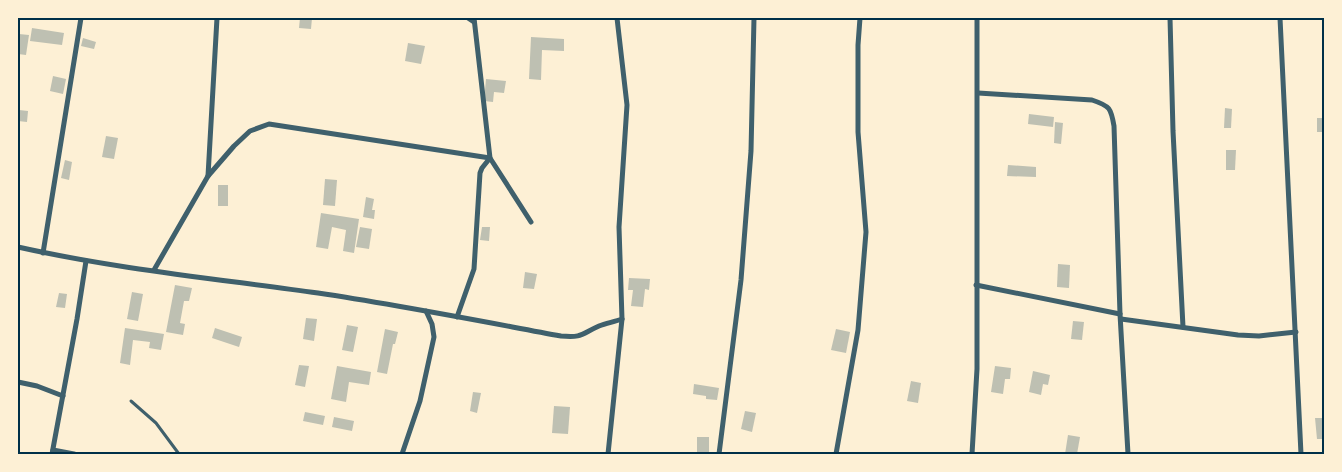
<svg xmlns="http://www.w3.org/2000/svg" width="1342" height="472" viewBox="0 0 1342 472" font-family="'Space Grotesk',sans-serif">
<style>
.building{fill:#bec0b2}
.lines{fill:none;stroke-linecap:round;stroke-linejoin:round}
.service{stroke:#3f606c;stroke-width:3}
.minor{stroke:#3f606c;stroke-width:5}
.neatline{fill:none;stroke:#003049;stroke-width:2}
</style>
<rect width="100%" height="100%" fill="#fdf0d5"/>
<!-- building -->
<g class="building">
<polygon points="300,18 312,18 311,29 299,28"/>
<polygon points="32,28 64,33 62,45 30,41"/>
<polygon points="19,34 29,35 26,55 18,54"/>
<polygon points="531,37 564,39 564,51 542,50 541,80 529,79"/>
<polygon points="83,38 96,42 94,49 81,46"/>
<polygon points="408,43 425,46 421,64 405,61"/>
<polygon points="53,76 66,79 63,94 50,91"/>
<polygon points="486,79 506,81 504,93 494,92 493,102 484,101"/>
<polygon points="1225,108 1232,109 1231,128 1224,128"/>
<polygon points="19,110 28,111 27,122 18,121"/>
<polygon points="1029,114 1054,117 1053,127 1028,124"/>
<rect x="1317" y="118" width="7" height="14"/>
<polygon points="1055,122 1063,123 1061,144 1054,143"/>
<polygon points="106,136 118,138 114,159 102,157"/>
<polygon points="1226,150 1236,150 1235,170 1226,170"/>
<polygon points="65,160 72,162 69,180 61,178"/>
<polygon points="1008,165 1036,167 1036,177 1007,176"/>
<polygon points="325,179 337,180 335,206 323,205"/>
<rect x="218" y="185" width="10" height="21"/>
<polygon points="366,197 374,199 372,210 375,210 374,219 363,217"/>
<polygon points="321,213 359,219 354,253 343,251 346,230 332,227 328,249 316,247"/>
<polygon points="360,227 372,229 369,249 356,247"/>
<polygon points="482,227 490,227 489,241 480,240"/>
<polygon points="1058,264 1070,265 1069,288 1057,287"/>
<polygon points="525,272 537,274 534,289 523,288"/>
<polygon points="629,278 650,279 649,290 645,289 643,307 631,306 633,290 628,290"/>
<polygon points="175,285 192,288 189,301 184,301 180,323 185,324 183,335 166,332"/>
<polygon points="132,292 143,294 138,321 127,319"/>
<polygon points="59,293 67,294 65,308 56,307"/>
<polygon points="306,318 317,319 314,341 303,339"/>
<polygon points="1073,321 1084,322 1082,340 1071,339"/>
<polygon points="347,325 358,327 353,352 342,350"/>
<polygon points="125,328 164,334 161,350 149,348 150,342 133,340 130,365 120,363"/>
<polygon points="215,328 242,337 239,347 212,338"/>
<polygon points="385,329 398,332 395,344 393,344 387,374 377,372"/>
<polygon points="836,329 850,332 846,353 831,350"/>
<polygon points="299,365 309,366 305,387 295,385"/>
<polygon points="337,366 371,372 369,385 349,382 346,402 331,399"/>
<polygon points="995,366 1011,368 1010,379 1005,379 1003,394 991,392"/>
<polygon points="1033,371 1050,375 1048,385 1043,384 1041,395 1029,392"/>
<polygon points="911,381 921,383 918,403 907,401"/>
<polygon points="694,384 719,388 717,400 706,399 706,396 693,394"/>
<polygon points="473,392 481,393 477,413 470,411"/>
<polygon points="554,406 570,407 568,434 552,433"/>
<polygon points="745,411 756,413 752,432 741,429"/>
<polygon points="305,412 325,416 323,425 303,421"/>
<polygon points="334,417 354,421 352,431 332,427"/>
<polygon points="1315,418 1324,418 1324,439 1317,439"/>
<polygon points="1068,435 1080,437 1077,454 1065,454"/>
<rect x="697" y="437" width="12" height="17"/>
</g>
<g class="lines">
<!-- service -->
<polyline class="service" points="131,401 156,423 179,454"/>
<!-- minor -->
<g class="minor">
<polyline points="468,18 474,22"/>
<polyline points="1170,18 1173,131 1183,327"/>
<polyline points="1280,18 1301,454"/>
<path d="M978,93L1092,100C1110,106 1111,108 1114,126L1120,314L1128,454"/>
<polyline points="208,176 234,146 250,131 269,124 490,158 531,222"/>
<path d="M18,247C116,269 218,279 318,293C399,305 480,321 561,336C583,338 581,334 599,326C606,323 614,322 622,319"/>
<polyline points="43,253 81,18"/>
<polyline points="154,270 208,176 217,18"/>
<polyline points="976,285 1120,314"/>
<polyline points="457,317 474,269 480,173 482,168 490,158 474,18"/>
<polyline points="1121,319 1238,335 1259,336 1296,332"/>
<polyline points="18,382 37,386 63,396"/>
<polyline points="53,450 74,454"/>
<polyline points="52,454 77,319 86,261"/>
<polyline points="402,454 420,401 434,337 432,324 426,311"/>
<polyline points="608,454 622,319 619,227 627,105 617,18"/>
<polyline points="719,454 741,280 751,151 754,18"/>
<polyline points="836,454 858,330 866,232 858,132 858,45 860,18"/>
<polyline points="972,454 977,369 977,18"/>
</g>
</g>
<!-- border -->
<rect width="1342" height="472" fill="none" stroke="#fdf0d5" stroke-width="38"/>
<rect x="19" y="19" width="1304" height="434" class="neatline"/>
</svg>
